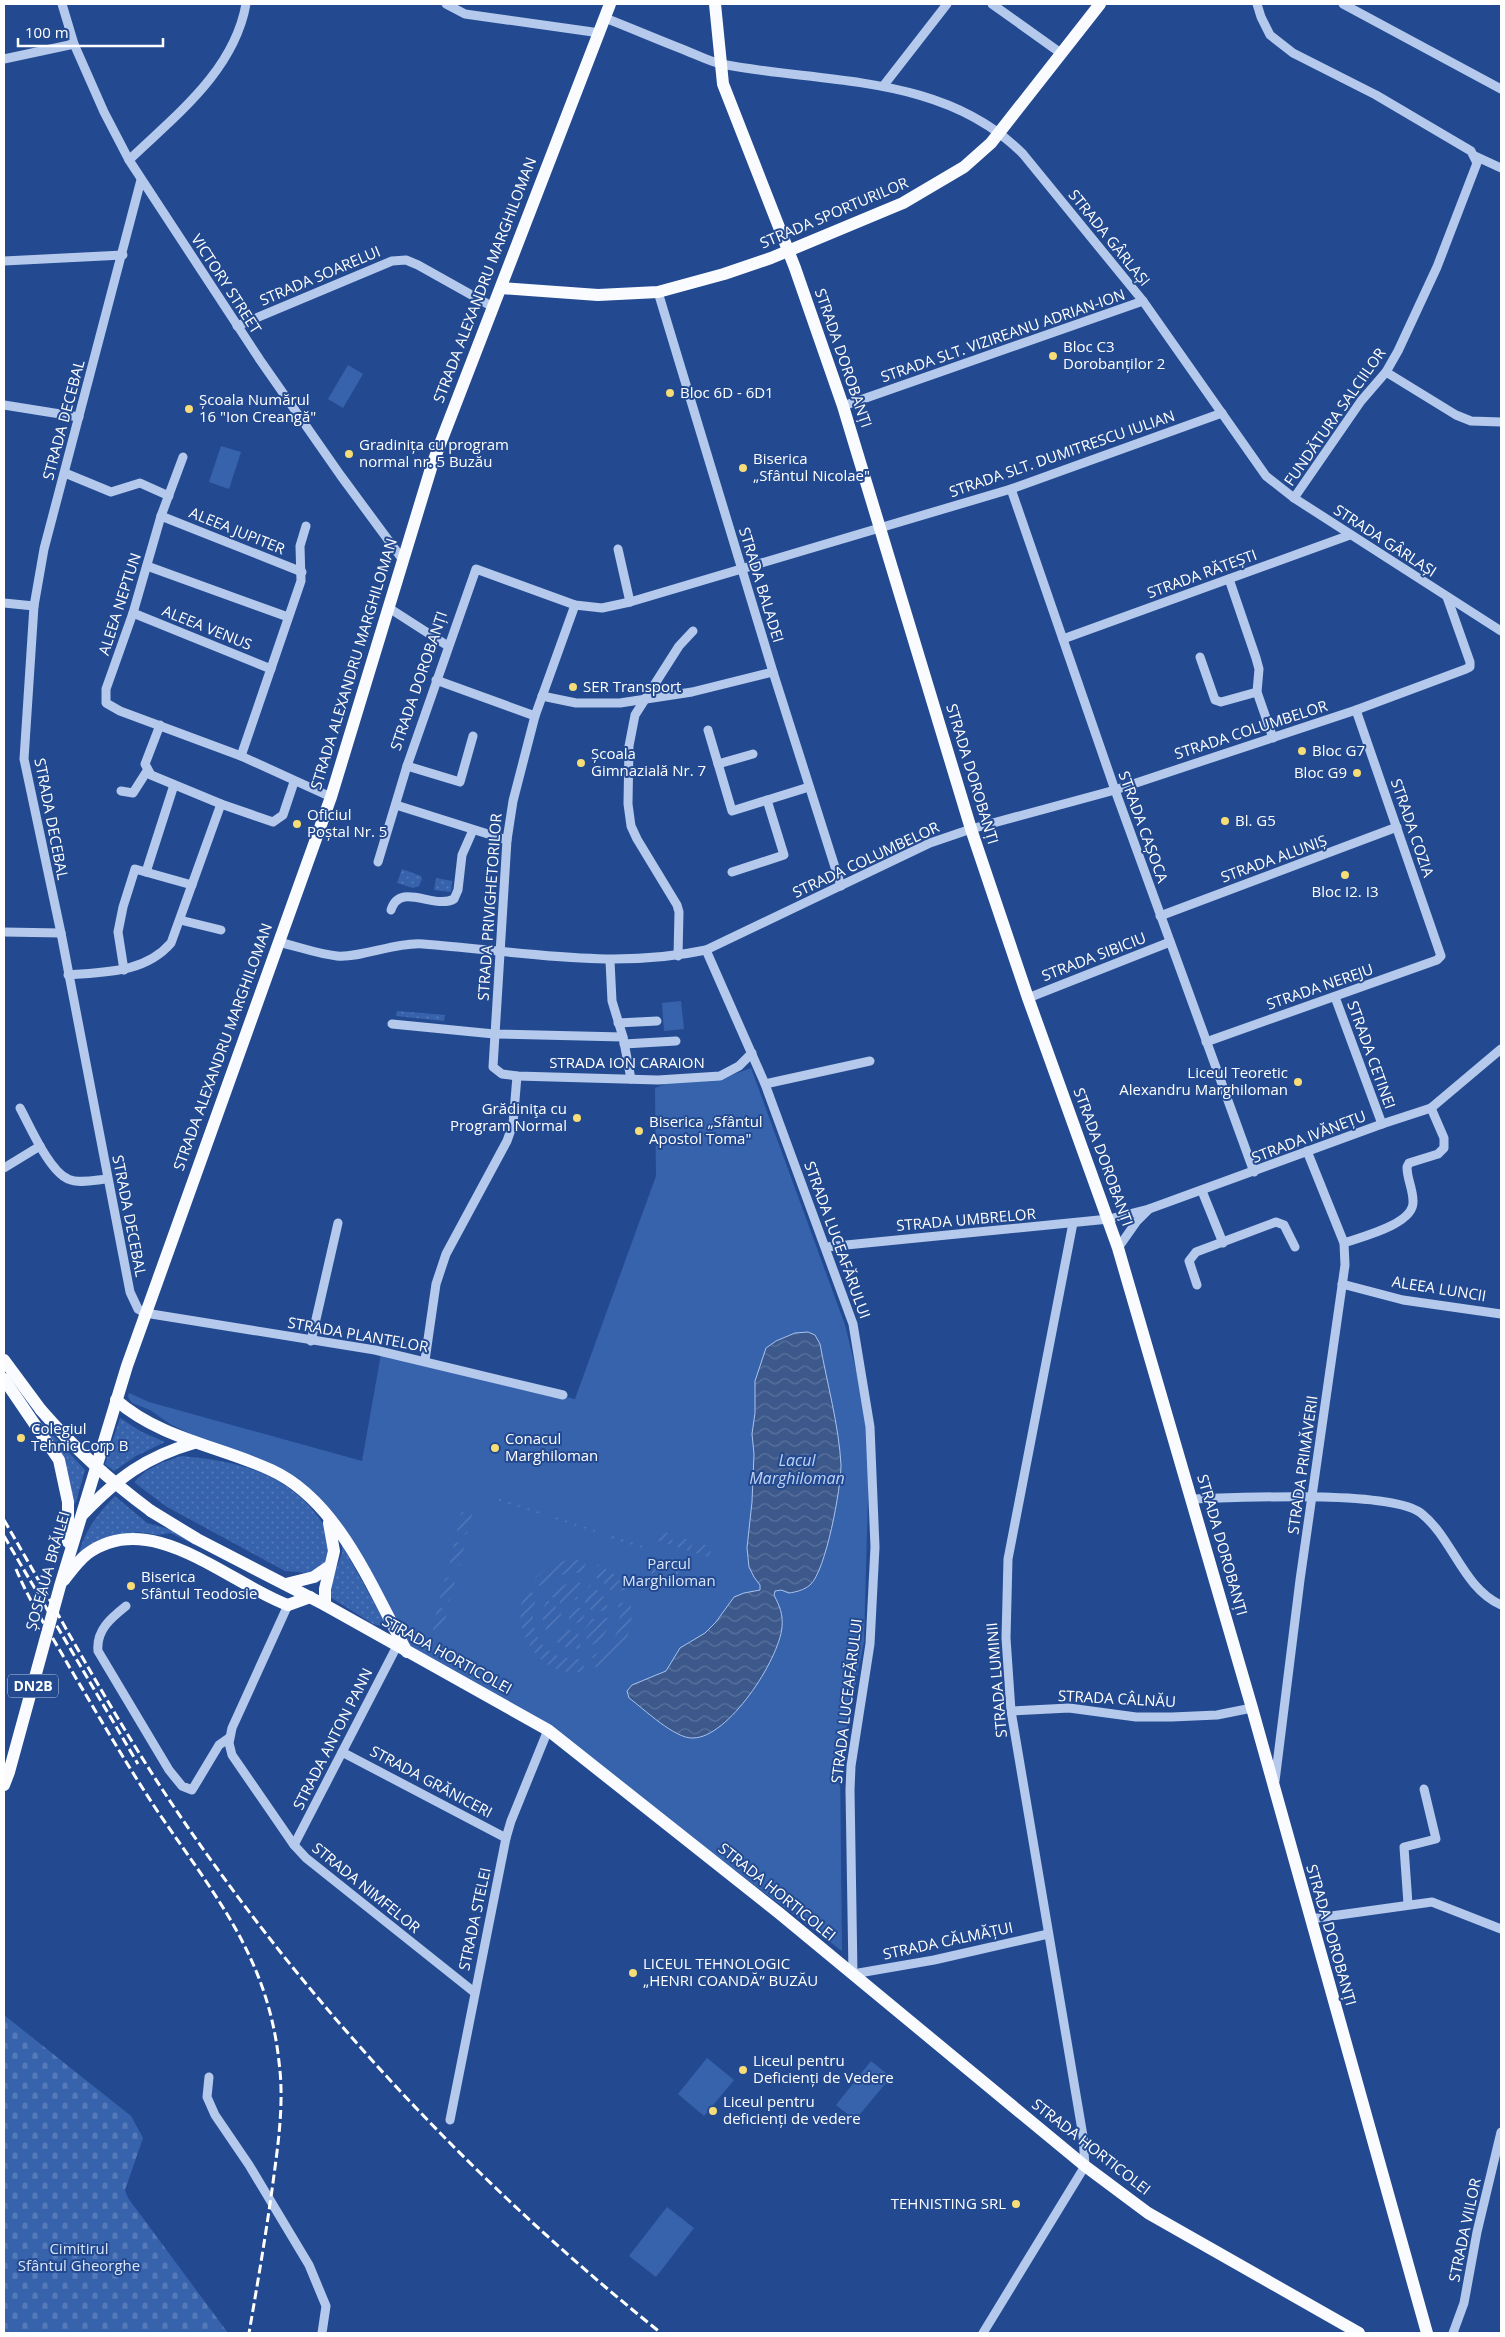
<svg xmlns="http://www.w3.org/2000/svg" width="1505" height="2337" viewBox="0 0 1505 2337" font-family="'Open Sans',sans-serif">
<style>
.grass{fill:url(#grass-dots)}
.cemetery{fill:url(#cemetery-stones)}
.park{fill:#3763ad}
.garden{fill:url(#garden-furrows)}
.water{fill:url(#water-waves);stroke:#a8c3ed}
.lines{fill:none;stroke-linecap:round;stroke-linejoin:round}
.minor{stroke:#b4c9ec;stroke-width:9}
.major{stroke:#f9fbff;stroke-width:12}
.rail{stroke:#fff;stroke-width:3;stroke-dasharray:9 4;stroke-linecap:butt}
.major-bridge{stroke:#f9fbff;stroke-width:12}
.poi-dot{fill:#f7dc77;stroke:#234a90;stroke-width:2}
.labels{text-anchor:middle;stroke-width:4;stroke-linejoin:round;paint-order:stroke}
.shield{fill:#234a90;stroke:#bdc9de;stroke-width:1}
.shield-label{font-size:14px;font-weight:bold;fill:#fff}
.street-label{font-size:15px;fill:#fff;stroke:#234a90}
.poi-label{font-size:15px;fill:#fff;stroke:#234a90;text-anchor:start}
.park-label{font-size:15px;fill:#d9e5f9;stroke:#234a90}
.water-label{font-size:16px;font-style:italic;fill:#c0d3f3;stroke:#234a90}
</style>
<defs>
<pattern id="grass-dots" width="8" height="8" patternUnits="userSpaceOnUse" patternTransform="scale(1.25)"><rect width="8" height="8" fill="#3763ad"/><path d="M2 2h.1M6 6h.1" fill="none" stroke="#557ab9" stroke-width="1.8" stroke-linecap="round"/></pattern>
<pattern id="cemetery-stones" width="16" height="16" patternUnits="userSpaceOnUse" patternTransform="scale(1.25)"><rect width="16" height="16" fill="#3763ad"/><path d="M2 7V4a2 2 0 0 1 4 0v3zM10 15v-3a2 2 0 0 1 4 0v3z" fill="#557ab9"/></pattern>
<pattern id="garden-furrows" width="10" height="10" patternUnits="userSpaceOnUse" patternTransform="scale(1.25)"><rect width="10" height="10" fill="#3763ad"/><path d="M-1 1l2-2M0 10L10 0M9 11l2-2" fill="none" stroke="#557ab9"/></pattern>
<pattern id="water-waves" width="16" height="10" patternUnits="userSpaceOnUse" patternTransform="scale(1.25)"><rect width="16" height="10" fill="#3d598c"/><path d="M0 5q4-4 8 0t8 0" fill="none" stroke="#5a729d"/></pattern>
</defs>
<rect width="100%" height="100%" fill="#234a90"/>
<!-- grass -->
<g class="grass">
<polygon points="402,869 421,876 422,879 419,886 413,888 397,883"/>
<polygon points="436,878 452,881 451,892 434,890"/>
<polygon points="397,1011 445,1015 444,1021 396,1016"/>
<polygon points="27,1407 85,1470 76,1502 74,1504 71,1495"/>
<polygon points="120,1418 142,1432 165,1442 136,1456 114,1471 105,1464"/>
<path d="M181,1456C230,1460 277,1470 311,1508C319,1518 328,1529 330,1541C331,1548 327,1557 325,1564L310,1573L285,1571L167,1507L135,1483V1481L146,1471L161,1463Z"/>
<path d="M115,1496L147,1523L176,1531L201,1548L171,1533L157,1535L139,1532L113,1536L79,1554C84,1531 99,1512 115,1496Z"/>
<polygon points="342,1545 382,1617 384,1621 381,1626 373,1624 330,1597 334,1575 342,1553"/>
</g>
<!-- cemetery -->
<polygon class="cemetery" points="4,2015 131,2116 143,2138 125,2190 128,2198 228,2333 4,2333"/>
<!-- park -->
<g class="park">
<polygon points="348,365 363,374 343,408 328,399"/>
<polygon points="221,446 241,452 229,489 209,482"/>
<polygon points="681,1001 684,1029 664,1031 662,1003"/>
<polygon points="751,1068 845,1325 870,1427 864,1641 840,1763 842,1951 548,1730 417,1658 309,1496 245,1460 170,1424 150,1410 132,1403 128,1397 129,1393 149,1402 362,1461 381,1354 575,1399 656,1176 655,1088 673,1081 721,1079"/>
<polygon points="707,2058 734,2080 704,2116 678,2094"/>
<polygon points="871,2061 891,2077 855,2120 836,2105"/>
<polygon points="667,2207 694,2228 656,2277 629,2256"/>
</g>
<!-- garden -->
<g class="garden">
<polygon points="497,1498 540,1512 540,1514 496,1500"/>
<polygon points="465,1511 471,1512 472,1515 467,1534 464,1535 459,1534 457,1531 461,1513"/>
<polygon points="553,1516 595,1530 595,1532 552,1518"/>
<polygon points="661,1531 674,1535 671,1545 658,1541"/>
<polygon points="607,1534 649,1548 649,1550 606,1537"/>
<polygon points="680,1537 693,1541 690,1551 677,1547"/>
<polygon points="457,1542 463,1543 464,1547 460,1565 456,1567 451,1565 450,1562 454,1544"/>
<polygon points="699,1543 712,1547 709,1557 696,1553"/>
<path d="M571,1559L586,1561L583,1572L559,1575L543,1588L533,1581C542,1568 555,1563 571,1559Z"/>
<polygon points="650,1563 663,1567 661,1576 647,1572"/>
<polygon points="598,1564 614,1574 626,1589 613,1594 603,1582 593,1576"/>
<polygon points="670,1569 683,1573 680,1583 667,1579"/>
<polygon points="688,1575 701,1579 698,1589 685,1585"/>
<polygon points="448,1577 454,1578 455,1581 450,1600 447,1602 442,1600 440,1597 445,1579"/>
<polygon points="573,1582 582,1583 577,1599 569,1601 563,1605 550,1595 558,1587"/>
<polygon points="589,1585 602,1593 609,1610 592,1612 584,1601"/>
<path d="M527,1589L537,1596C524,1630 543,1662 582,1659L585,1671C541,1682 505,1626 527,1589Z"/>
<path d="M547,1600L561,1611L562,1623L548,1633C541,1623 541,1611 547,1600Z"/>
<path d="M630,1601C637,1630 622,1657 596,1668L592,1656C614,1647 624,1627 618,1604Z"/>
<circle cx="576" cy="1615" r="8"/>
<polygon points="440,1608 446,1609 447,1612 443,1630 439,1632 434,1631 433,1628 437,1609"/>
<path d="M610,1618C608,1632 601,1642 589,1646L584,1630L592,1619Z"/>
<polygon points="566,1629 578,1632 581,1649 567,1648 552,1639"/>
</g>
<!-- water -->
<path class="water" d="M808,1332L815,1335L820,1344C827,1383 839,1426 841,1465C841,1488 826,1571 810,1585C804,1590 796,1592 789,1593L781,1590L775,1591L774,1595C780,1607 783,1614 782,1627C779,1660 728,1738 693,1738C675,1739 644,1709 629,1698L627,1691L632,1685L666,1671L680,1648L705,1633L716,1622L734,1597L744,1593L760,1590V1585L754,1577L749,1567L747,1548L752,1502L754,1454L752,1434L755,1413V1381L766,1348L776,1341L795,1333Z"/>
<g class="lines">
<!-- minor -->
<g class="minor">
<polyline points="62,4 74,44 104,112 129,160 260,360 341,476 403,560"/>
<polyline points="446,4 465,14 600,33"/>
<polyline points="992,4 1062,54"/>
<polyline points="1257,4 1261,17 1270,35 1293,53 1376,95 1471,151 1477,163 1437,267 1398,351 1386,372 1361,401 1294,498"/>
<polyline points="1343,4 1501,89"/>
<path d="M605,18C631,28 656,39 682,49C695,54 708,61 721,64C824,84 943,73 1023,154L1143,301L1266,476L1294,498L1501,631"/>
<polyline points="4,59 74,44"/>
<polyline points="884,85 947,4"/>
<polyline points="1475,156 1501,168"/>
<path d="M129,160C176,115 234,71 246,4"/>
<polyline points="141,180 44,549 34,606 24,759 61,933 130,1292 138,1309 145,1313 375,1350 563,1395"/>
<polyline points="4,261 123,255"/>
<polyline points="658,292 773,672 841,886"/>
<polyline points="237,326 392,261 406,260 418,265 493,307"/>
<polyline points="1386,372 1456,415 1471,421 1501,422"/>
<polyline points="4,405 79,417"/>
<polyline points="843,406 1143,301"/>
<polyline points="183,457 161,516 133,613 106,689 106,703 120,711 241,756 331,797"/>
<polyline points="65,473 111,492 140,483 169,496"/>
<polyline points="1011,489 1115,790 1254,1172"/>
<polyline points="161,516 302,572"/>
<polyline points="618,549 630,602"/>
<polyline points="147,566 288,617"/>
<polyline points="1229,579 1256,658 1259,669 1257,692 1273,738"/>
<polyline points="4,603 34,606"/>
<polyline points="575,605 535,716 513,801 507,840 493,1067 502,1074 517,1076 658,1080 720,1076 739,1066 752,1053"/>
<polyline points="389,608 448,646"/>
<polyline points="133,613 271,669"/>
<polyline points="1063,639 1350,535"/>
<polyline points="1200,657 1215,700 1221,702 1257,692"/>
<polyline points="436,680 535,716"/>
<polyline points="542,696 576,703 620,703 692,692 773,672"/>
<polyline points="160,725 145,764 151,775 221,804 273,822 283,815 294,782"/>
<polyline points="708,730 732,811 809,787"/>
<polyline points="241,756 301,581 300,546 306,526"/>
<polyline points="718,764 753,754"/>
<polyline points="407,766 460,782 473,736"/>
<polyline points="121,791 133,793 147,771"/>
<polyline points="396,805 507,840"/>
<polyline points="378,862 407,766 476,569 575,605 602,608 630,602 1011,489 1222,413"/>
<polyline points="146,872 174,785"/>
<polyline points="732,872 784,855 767,800"/>
<path d="M391,910C400,881 434,910 454,899L458,890L462,855L473,830"/>
<polyline points="1160,916 1397,827"/>
<polyline points="180,920 221,930"/>
<polyline points="4,932 61,933"/>
<path d="M278,942C297,946 317,954 337,956C362,958 395,942 423,944C518,951 612,970 706,950L930,843L971,829L1115,790L1356,710L1466,669L1470,667V662L1447,597"/>
<polyline points="706,950 765,1084 853,1324 870,1427 875,1547 870,1644 851,1766 850,1790 853,1974 934,1960 1048,1934"/>
<polyline points="678,956 679,912 677,905 637,839 631,826 628,804 629,746 635,715 679,646 693,631"/>
<polyline points="610,961 612,1001 623,1037 631,1079"/>
<polyline points="124,970 118,932 123,907 135,869 192,885"/>
<path d="M68,975C105,972 145,973 171,943L221,804"/>
<polyline points="1335,997 1382,1124"/>
<polyline points="1028,998 1170,942"/>
<polyline points="618,1023 657,1021"/>
<polyline points="392,1024 494,1034 623,1037"/>
<polyline points="1206,1042 1437,960 1441,956 1356,710"/>
<polyline points="624,1044 676,1041"/>
<polyline points="765,1084 870,1061"/>
<path d="M20,1108C30,1126 49,1171 68,1179C79,1184 95,1180 107,1179"/>
<polyline points="4,1168 40,1146"/>
<polyline points="1202,1191 1223,1243"/>
<path d="M1344,1243C1361,1237 1415,1224 1413,1201C1413,1189 1407,1179 1407,1167L1409,1163L1438,1154L1444,1148V1138L1431,1108"/>
<polyline points="826,1247 1109,1219 1149,1209 1382,1124 1431,1108 1501,1049"/>
<polyline points="1118,1248 1137,1221 1149,1209"/>
<polyline points="1342,1284 1403,1300 1501,1314"/>
<polyline points="1197,1285 1189,1261 1196,1252 1276,1222 1284,1225 1295,1247"/>
<polyline points="311,1341 338,1223"/>
<polyline points="425,1360 436,1284 446,1254 507,1141 513,1124 517,1076"/>
<path d="M1192,1499C1235,1498 1394,1489 1422,1514C1453,1539 1463,1588 1501,1605"/>
<polyline points="288,1605 232,1728 229,1743 232,1755 294,1845 306,1858 474,1992"/>
<path d="M126,1606C111,1618 96,1630 98,1651L169,1770L182,1786L192,1790L219,1745L229,1738"/>
<polyline points="1011,1711 1069,1708 1136,1717 1172,1717 1217,1715 1252,1708"/>
<polyline points="342,1752 506,1838"/>
<polyline points="1275,1781 1300,1580 1345,1265 1344,1243 1307,1151"/>
<polyline points="294,1845 397,1646"/>
<polyline points="1408,1904 1404,1847 1436,1839 1424,1789"/>
<polyline points="1310,1919 1432,1902 1501,1929"/>
<polyline points="209,2077 207,2097 215,2115 249,2165 309,2265 326,2306 322,2333"/>
<polyline points="450,2120 506,1838 511,1821 548,1730"/>
<polyline points="983,2333 1085,2166 1083,2136 1011,1711 1006,1638 1008,1559 1073,1223"/>
<polyline points="1453,2333 1464,2303 1477,2232 1501,2132"/>
</g>
<!-- major -->
<g class="major">
<polyline points="715,4 723,84 795,268 843,406 971,829 1028,998 1118,1248 1252,1708 1427,2333"/>
<polyline points="501,288 598,295 658,292 724,274 771,258 903,203 964,167 991,143 1100,4"/>
<polyline points="4,1360 41,1410"/>
<polyline points="4,1379 59,1460 68,1502 68,1542"/>
<path d="M116,1400C161,1439 219,1446 271,1470C339,1501 372,1589 407,1652"/>
<polyline points="151,1511 197,1539 325,1605 548,1730 779,1913 1085,2166 1148,2213 1359,2333"/>
<path d="M83,1514C118,1478 145,1457 194,1443"/>
<path d="M64,1580C71,1571 78,1561 87,1554C151,1507 228,1583 288,1605L310,1597"/>
<polyline points="286,1584 314,1577 330,1566"/>
<polyline points="325,1605 325,1589 334,1551 329,1523"/>
<polyline points="4,1785 9,1772 60,1586 127,1366 331,797 432,465 610,4"/>
</g>
<!-- rail -->
<g class="rail">
<path d="M4,1520C60,1616 112,1715 174,1807C309,2007 474,2183 661,2333"/>
<polyline points="4,1536 138,1764"/>
<path d="M16,1569C30,1603 52,1636 70,1668C99,1717 127,1765 158,1812C215,1895 268,1958 279,2062C284,2100 279,2138 274,2175C267,2228 258,2281 249,2333"/>
</g>
<!-- major-bridge -->
<path class="major-bridge" d="M41,1410C76,1450 108,1479 151,1511"/>
</g>
<!-- markers -->
<g class="poi-dot">
<circle cx="1053" cy="356" r="5"/>
<circle cx="670" cy="393" r="5"/>
<circle cx="189" cy="409" r="5"/>
<circle cx="349" cy="454" r="5"/>
<circle cx="743" cy="468" r="5"/>
<circle cx="573" cy="687" r="5"/>
<circle cx="1302" cy="751" r="5"/>
<circle cx="581" cy="763" r="5"/>
<circle cx="1357" cy="773" r="5"/>
<circle cx="1225" cy="821" r="5"/>
<circle cx="297" cy="824" r="5"/>
<circle cx="1345" cy="875" r="5"/>
<circle cx="1298" cy="1082" r="5"/>
<circle cx="577" cy="1118" r="5"/>
<circle cx="639" cy="1131" r="5"/>
<circle cx="21" cy="1438" r="5"/>
<circle cx="495" cy="1448" r="5"/>
<circle cx="131" cy="1586" r="5"/>
<circle cx="633" cy="1973" r="5"/>
<circle cx="743" cy="2070" r="5"/>
<circle cx="713" cy="2111" r="5"/>
<circle cx="1016" cy="2204" r="5"/>
</g>
<g class="labels">
<!-- shield labels -->
<rect class="shield" x="8" y="1674.5" width="50" height="23" rx="4"/>
<g class="shield-label">
<text x="33" y="1691">DN2B</text>
</g>
<!-- street labels -->
<g class="street-label">
<text transform="translate(834 213) rotate(-23)" y="5">STRADA SPORTURILOR</text>
<text transform="translate(1109 238) rotate(51)" y="5">STRADA GÂRLAȘI</text>
<text transform="translate(320 276) rotate(-23)" y="5">STRADA SOARELUI</text>
<text transform="translate(485 280) rotate(-69)" y="5">STRADA ALEXANDRU MARGHILOMAN</text>
<text transform="translate(226 284) rotate(57)" y="5">VICTORY STREET</text>
<text transform="translate(1003 336) rotate(-19)" y="5">STRADA SLT. VIZIREANU ADRIAN-ION</text>
<text transform="translate(843 358) rotate(71)" y="5">STRADA DOROBANȚI</text>
<text transform="translate(1335 417) rotate(-55)" y="5">FUNDĂTURA SALCIILOR</text>
<text transform="translate(64 420) rotate(-75)" y="5">STRADA DECEBAL</text>
<text transform="translate(1062 454) rotate(-19)" y="5">STRADA SLT. DUMITRESCU IULIAN</text>
<text transform="translate(237 531) rotate(22)" y="5">ALEEA JUPITER</text>
<text transform="translate(1385 541) rotate(33)" y="5">STRADA GÂRLAȘI</text>
<text transform="translate(1202 574) rotate(-20)" y="5">STRADA RĂTEȘTI</text>
<text transform="translate(761 585) rotate(73)" y="5">STRADA BALADEI</text>
<text transform="translate(120 604) rotate(-72)" y="5">ALEEA NEPTUN</text>
<text transform="translate(207 628) rotate(22)" y="5">ALEEA VENUS</text>
<text transform="translate(354 664) rotate(-73)" y="5">STRADA ALEXANDRU MARGHILOMAN</text>
<text transform="translate(419 681) rotate(-71)" y="5">STRADA DOROBANȚI</text>
<text transform="translate(1251 730) rotate(-18)" y="5">STRADA COLUMBELOR</text>
<text transform="translate(972 774) rotate(73)" y="5">STRADA DOROBANȚI</text>
<text transform="translate(51 819) rotate(79)" y="5">STRADA DECEBAL</text>
<text transform="translate(1143 827) rotate(70)" y="5">STRADA CAȘOCA</text>
<text transform="translate(1412 828) rotate(71)" y="5">STRADA COZIA</text>
<text transform="translate(1274 859) rotate(-20)" y="5">STRADA ALUNIȘ</text>
<text transform="translate(866 860) rotate(-25)" y="5">STRADA COLUMBELOR</text>
<text transform="translate(490 907) rotate(-86)" y="5">STRADA PRIVIGHETORILOR</text>
<text transform="translate(1094 957) rotate(-21)" y="5">STRADA SIBICIU</text>
<text transform="translate(1320 987) rotate(-19)" y="5">STRADA NEREJU</text>
<text transform="translate(223 1047) rotate(-70)" y="5">STRADA ALEXANDRU MARGHILOMAN</text>
<text transform="translate(1371 1055) rotate(70)" y="5">STRADA CETINEI</text>
<text x="627" y="1068">STRADA ION CARAION</text>
<text transform="translate(1309 1137) rotate(-21)" y="5">STRADA IVĂNEȚU</text>
<text transform="translate(1103 1157) rotate(70)" y="5">STRADA DOROBANȚI</text>
<text transform="translate(129 1216) rotate(79)" y="5">STRADA DECEBAL</text>
<text transform="translate(966 1220) rotate(-5)" y="5">STRADA UMBRELOR</text>
<text transform="translate(837 1240) rotate(70)" y="5">STRADA LUCEAFĂRULUI</text>
<text transform="translate(1439 1289) rotate(9)" y="5">ALEEA LUNCII</text>
<text transform="translate(358 1335) rotate(10)" y="5">STRADA PLANTELOR</text>
<text transform="translate(1303 1465) rotate(-82)" y="5">STRADA PRIMĂVERII</text>
<text transform="translate(1222 1545) rotate(74)" y="5">STRADA DOROBANȚI</text>
<text transform="translate(48 1571) rotate(-74)" y="5">ȘOSEAUA BRĂILEI</text>
<text transform="translate(447 1655) rotate(29)" y="5">STRADA HORTICOLEI</text>
<text transform="translate(997 1680) rotate(-95)" y="5">STRADA LUMINII</text>
<text transform="translate(1117 1699) rotate(3)" y="5">STRADA CÂLNĂU</text>
<text transform="translate(847 1701) rotate(-83)" y="5">STRADA LUCEAFĂRULUI</text>
<text transform="translate(333 1739) rotate(-63)" y="5">STRADA ANTON PANN</text>
<text transform="translate(431 1782) rotate(28)" y="5">STRADA GRĂNICERI</text>
<text transform="translate(366 1888) rotate(39)" y="5">STRADA NIMFELOR</text>
<text transform="translate(777 1892) rotate(39)" y="5">STRADA HORTICOLEI</text>
<text transform="translate(475 1919) rotate(-78)" y="5">STRADA STELEI</text>
<text transform="translate(1331 1935) rotate(74)" y="5">STRADA DOROBANȚI</text>
<text transform="translate(948 1941) rotate(-12)" y="5">STRADA CĂLMĂȚUI</text>
<text transform="translate(1091 2147) rotate(38)" y="5">STRADA HORTICOLEI</text>
<text transform="translate(1465 2230) rotate(-78)" y="5">STRADA VIILOR</text>
</g>
<!-- poi labels -->
<g class="poi-label">
<text x="1063" y="352">Bloc C3<tspan x="1063" dy="17">Dorobanților 2</tspan></text>
<text x="680" y="398">Bloc 6D - 6D1</text>
<text x="199" y="405">Școala Numărul<tspan x="199" dy="17">16 "Ion Creangă"</tspan></text>
<text x="359" y="450">Gradinița cu program<tspan x="359" dy="17">normal nr. 5 Buzău</tspan></text>
<text x="753" y="464">Biserica<tspan x="753" dy="17">„Sfântul Nicolae"</tspan></text>
<text x="583" y="692">SER Transport</text>
<text x="1312" y="756">Bloc G7</text>
<text x="591" y="759">Școala<tspan x="591" dy="17">Gimnazială Nr. 7</tspan></text>
<text x="1347" y="778" text-anchor="end">Bloc G9</text>
<text x="307" y="820">Oficiul<tspan x="307" dy="17">Poștal Nr. 5</tspan></text>
<text x="1235" y="826">Bl. G5</text>
<text x="1345" y="897" text-anchor="middle">Bloc I2. I3</text>
<text x="1288" y="1078" text-anchor="end">Liceul Teoretic<tspan x="1288" dy="17">Alexandru Marghiloman</tspan></text>
<text x="567" y="1114" text-anchor="end">Grădiniţa cu<tspan x="567" dy="17">Program Normal</tspan></text>
<text x="649" y="1127">Biserica „Sfântul<tspan x="649" dy="17">Apostol Toma"</tspan></text>
<text x="31" y="1434">Colegiul<tspan x="31" dy="17">Tehnic Corp B</tspan></text>
<text x="505" y="1444">Conacul<tspan x="505" dy="17">Marghiloman</tspan></text>
<text x="141" y="1582">Biserica<tspan x="141" dy="17">Sfântul Teodosie</tspan></text>
<text x="643" y="1969">LICEUL TEHNOLOGIC<tspan x="643" dy="17">„HENRI COANDĂ” BUZĂU</tspan></text>
<text x="753" y="2066">Liceul pentru<tspan x="753" dy="17">Deficienți de Vedere</tspan></text>
<text x="723" y="2107">Liceul pentru<tspan x="723" dy="17">deficienți de vedere</tspan></text>
<text x="1006" y="2209" text-anchor="end">TEHNISTING SRL</text>
</g>
<!-- park labels -->
<g class="park-label">
<text x="669" y="1569">Parcul<tspan x="669" dy="17">Marghiloman</tspan></text>
<text x="79" y="2254">Cimitirul<tspan x="79" dy="17">Sfântul Gheorghe</tspan></text>
</g>
<!-- water labels -->
<g class="water-label">
<text x="797" y="1466">Lacul<tspan x="797" dy="18">Marghiloman</tspan></text>
</g>
</g>
<!-- border -->
<rect width="1505" height="2337" fill="none" stroke="#ffffff" stroke-width="10"/>
<!-- scale -->
<path d="M18 38v8h145v-8" fill="none" stroke="#ffffff" stroke-width="2.5"/>
<text x="25" y="38" font-size="15" fill="#ffffff" stroke="#234a90" stroke-width="4" paint-order="stroke">100 m</text>
</svg>
